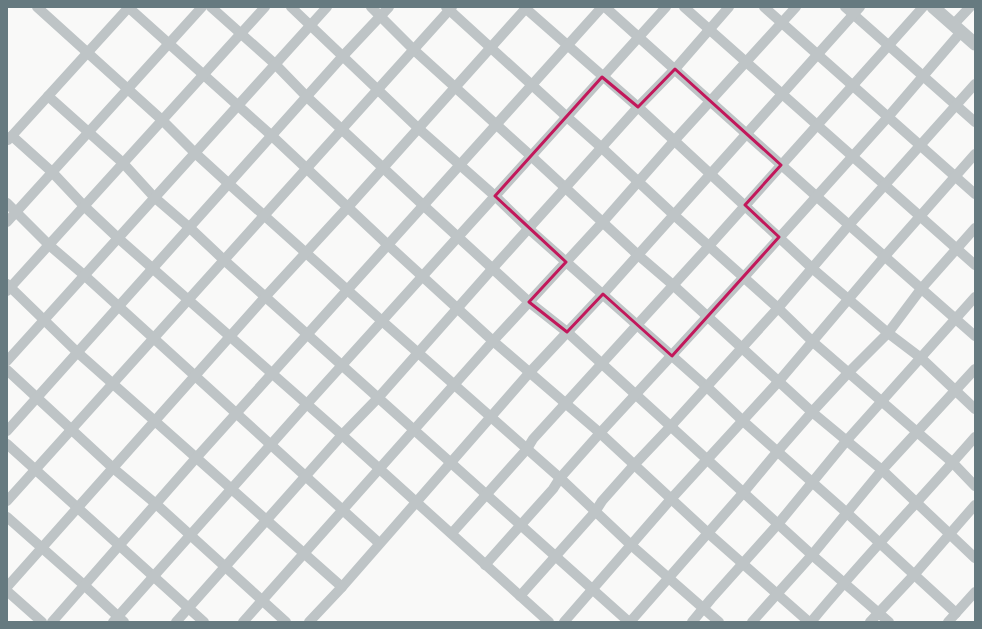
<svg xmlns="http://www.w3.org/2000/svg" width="982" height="629" viewBox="0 0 982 629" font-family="'Fira Sans Condensed',sans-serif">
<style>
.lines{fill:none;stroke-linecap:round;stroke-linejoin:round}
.minor{stroke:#bec4c6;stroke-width:10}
.tertiary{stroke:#bec4c6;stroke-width:13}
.marked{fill:none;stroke:#c2185b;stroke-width:3;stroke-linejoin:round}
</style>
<rect width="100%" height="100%" fill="#f9f9f8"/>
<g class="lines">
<!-- minor -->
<g class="minor">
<polyline points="37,7 162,120 194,152 229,184 382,321 560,478 631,545 719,622"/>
<polyline points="128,7 272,136 388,245 493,341 600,433 708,533 809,622"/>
<polyline points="211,7 275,64 307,97 423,205 529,302 567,332 812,555 889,622"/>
<polyline points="291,7 418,128 495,196 529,229 707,387 743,421 847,513 956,613"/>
<polyline points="371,7 414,50 531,156 638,255 673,285 812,412 882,470 975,558"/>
<polyline points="446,7 567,117 602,148 674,215 778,308 813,342 917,432 953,463 975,486"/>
<polyline points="524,7 638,107 813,269 888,333 921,358 975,409"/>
<polyline points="605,7 816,196 975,336"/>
<polyline points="684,7 975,265"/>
<polyline points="764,7 975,194"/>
<polyline points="845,7 975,122"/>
<polyline points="953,25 970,7"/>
<polyline points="48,96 123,163 154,197 190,228 224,260 629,622"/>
<polyline points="12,136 52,172 84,206 118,238 342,435 549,622"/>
<polyline points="8,140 129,7"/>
<polyline points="7,203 49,245 84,275 379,543"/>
<polyline points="7,222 202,7"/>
<polyline points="7,284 77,352 342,587"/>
<polyline points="7,291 265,7"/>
<polyline points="7,361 327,7"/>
<polyline points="7,370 113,468 156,504 286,622"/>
<polyline points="7,431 342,57 389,7"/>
<polyline points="7,444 204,622"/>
<polyline points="7,501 452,7"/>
<polyline points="7,517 84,585 124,622"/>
<polyline points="452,533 527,449 533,439 709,246 923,7"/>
<polyline points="485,565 553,489 560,478 600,433 744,277 888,117 961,32"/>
<polyline points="7,587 266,296 348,207 527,7"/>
<polyline points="7,591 42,622"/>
<polyline points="520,596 595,512 602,501 634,465 671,426 778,308 849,225 975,84"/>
<polyline points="52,622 196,458 602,7"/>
<polyline points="113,622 306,405 666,7"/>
<polyline points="176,622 342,435 378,398 493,268 638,107 675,69 729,7"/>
<polyline points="243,622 493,341 602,223 674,141 796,7"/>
<polyline points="309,622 342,587 530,372 603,294 860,7"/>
<polyline points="564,622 671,499 779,381 885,256 975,154"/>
<polyline points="630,622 743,493 777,452 812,412 848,373 888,333 921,289 975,228"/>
<polyline points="692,622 711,599 778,524 847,440 975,297"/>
<polyline points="752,622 812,555 882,470 975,369"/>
<path d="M811,622C863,559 921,499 975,437"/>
<polyline points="870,622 914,575 975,505"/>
<polyline points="948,622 975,592"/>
</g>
<!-- tertiary -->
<polyline class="tertiary" points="933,7 975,44"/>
</g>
<!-- marked area -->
<path class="marked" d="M675,69L781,165L745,205L779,237L672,356L603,294L567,332L529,302L566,262L495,196L602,77L638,107Z"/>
<!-- border -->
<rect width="982" height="629" fill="none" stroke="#667a80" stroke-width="16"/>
</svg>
